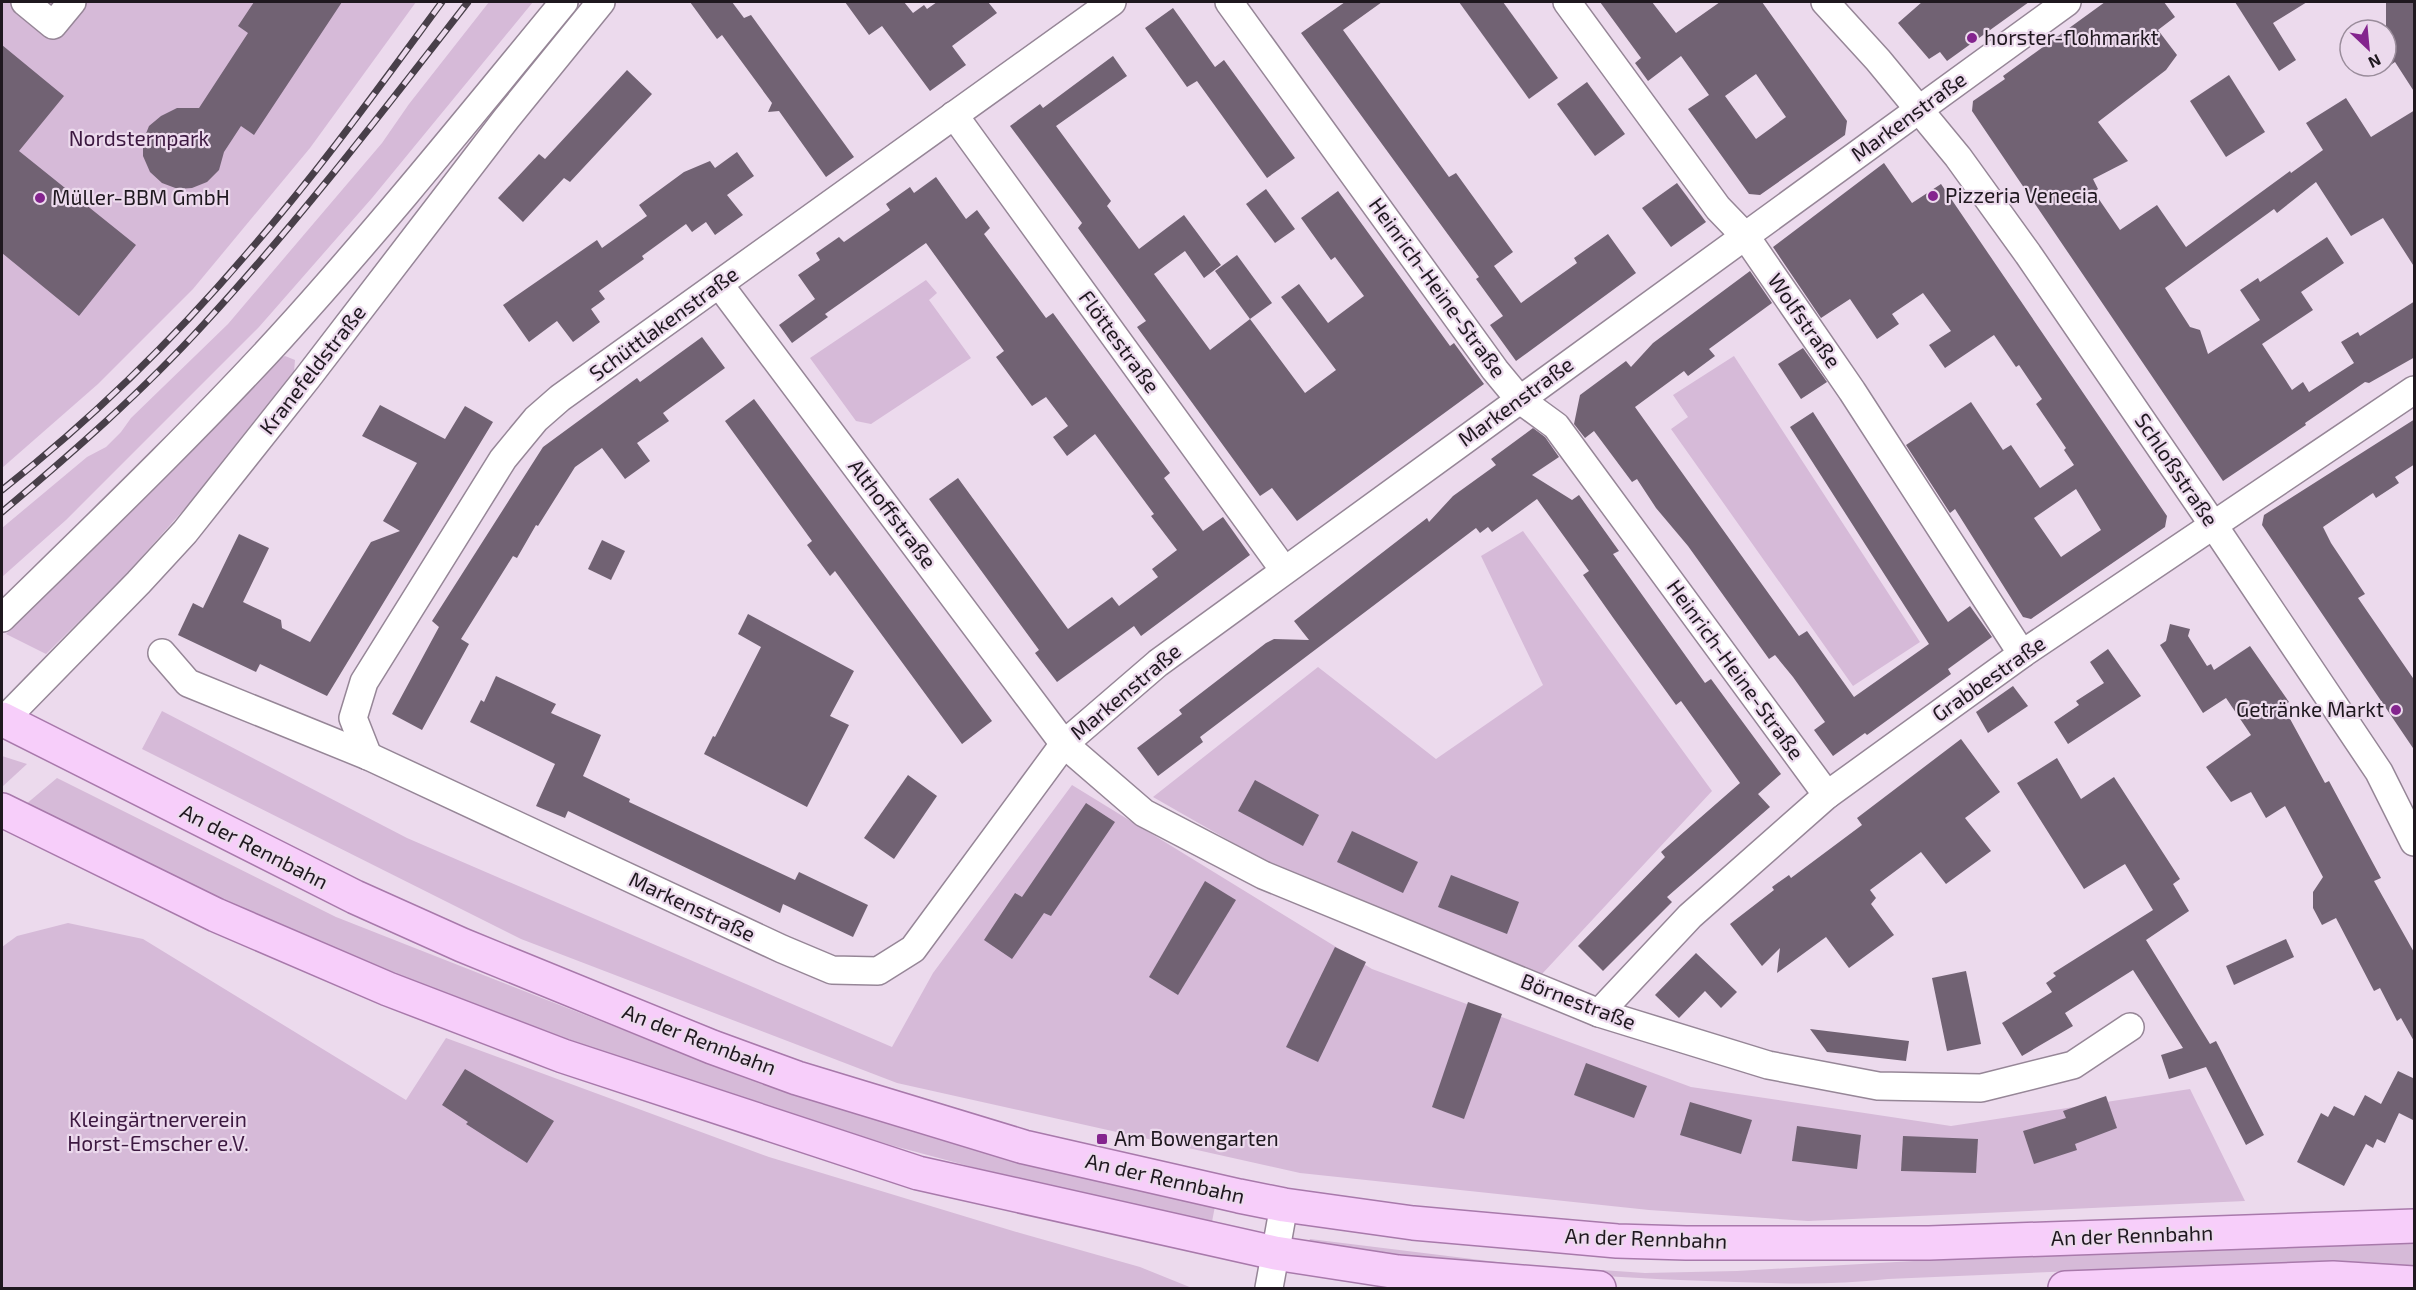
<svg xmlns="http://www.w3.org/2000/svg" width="2416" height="1290" viewBox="0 0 2416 1290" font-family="'Exo 2',sans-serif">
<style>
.green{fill:#d6bad8}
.building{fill:#716273;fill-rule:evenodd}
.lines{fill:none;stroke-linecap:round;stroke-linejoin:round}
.minor-casing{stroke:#968697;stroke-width:30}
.major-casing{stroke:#a879ab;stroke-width:36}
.minor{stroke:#fff;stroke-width:27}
.major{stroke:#f7cefa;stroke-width:33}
.rail-casing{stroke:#483f49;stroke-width:7}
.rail{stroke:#ecdaed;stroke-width:4.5;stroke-dasharray:14;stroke-linecap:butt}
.poi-dot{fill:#84248e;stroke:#ecdaed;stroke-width:2}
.labels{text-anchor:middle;stroke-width:4.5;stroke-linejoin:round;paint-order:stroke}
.poi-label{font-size:21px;fill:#1f181f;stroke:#ecdaed;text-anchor:start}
.street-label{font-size:21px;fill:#1f181f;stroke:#ecdaed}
.park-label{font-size:21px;fill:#3c1840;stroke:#ecdaed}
</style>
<rect width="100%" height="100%" fill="#ecdaed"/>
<!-- green -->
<g class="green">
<polygon points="2,2 416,2 310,148 193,289 98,384 2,468"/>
<polygon points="489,2 533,2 372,198 259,327 66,520 2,577 2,528 87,457 106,447 121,432 131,418 228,324 382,143 409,104"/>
<polygon points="926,280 937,293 929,300 971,358 871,424 856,421 810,358"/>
<polygon points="285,356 295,360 294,372 203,488 122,579 46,654 6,634 102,541 280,358"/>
<polygon points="1734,356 1920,642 1853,686 1671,429 1688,417 1673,395"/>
<polygon points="1523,531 1712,791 1542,974 1412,926 1286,873 1153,797 1318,667 1436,759 1543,685 1481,556"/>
<polygon points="162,711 407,838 892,1047 933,973 1072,785 1372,969 1691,1087 1951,1126 2190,1089 2245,1201 1808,1221 1649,1210 1300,1173 897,1083 521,939 142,749"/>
<polygon points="2,756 27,764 2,787"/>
<polygon points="57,778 336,917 669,1048 703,1061 1215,1206 1211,1227 1021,1180 894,1146 664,1076 439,993 275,924 150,867 25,805"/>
<polygon points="68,923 143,939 406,1100 446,1038 769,1157 1020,1233 1140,1267 1192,1288 2,1288 2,947 17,936"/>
<path d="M1310,1239L1513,1264L1645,1273L1737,1271L1984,1257L2414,1242V1267L2304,1264L2217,1265L1888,1279C1828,1286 1767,1283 1706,1281C1573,1277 1440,1263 1308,1243Z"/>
</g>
<!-- building -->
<g class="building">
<polygon points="254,2 342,2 254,135 241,126 224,152 219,170 207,182 192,188 178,189 162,183 150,172 143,156 143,141 149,126 161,116 177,108 199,108 248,33 238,26"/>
<polygon points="690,2 732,2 744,18 751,15 854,157 826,177 779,111 768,112 772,103 722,35 717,39"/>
<polygon points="845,2 904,2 913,13 924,5 927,9 937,2 988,2 997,13 952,46 966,65 930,91 882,26 869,35"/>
<polygon points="1345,2 1382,2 1343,30 1449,177 1456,173 1513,252 1494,266 1521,303 1577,263 1574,258 1608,234 1636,273 1516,361 1490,325 1503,316 1476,279 1479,277 1301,33"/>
<polygon points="1459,2 1503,2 1558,78 1529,99"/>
<path d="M1600,2H1652L1676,33L1720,2H1762L1847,121L1845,135L1760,195L1749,194L1688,109L1709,95L1681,56L1648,81L1635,63L1641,58ZM1756,74L1786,117L1756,139L1725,96Z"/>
<polygon points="1922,2 2029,2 1947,61 1940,52 1929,59 1898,23"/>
<polygon points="2105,2 2164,2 2175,17 2158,30 2177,55 2166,70 2098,122 2128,161 2093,179 2098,189 2094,192 2120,230 2157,205 2186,247 2290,171 2291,173 2323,150 2306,123 2346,98 2371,137 2415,110 2415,268 2383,218 2351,236 2316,182 2277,213 2274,209 2165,288 2190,327 2200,330 2208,354 2260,320 2240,290 2258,278 2260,282 2327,237 2344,263 2301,292 2313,310 2262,344 2292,390 2303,382 2309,392 2354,363 2341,342 2358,332 2360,336 2415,301 2415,357 2369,383 2365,382 2305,423 2306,425 2223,481 1972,111 1973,101 2005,79 2003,76"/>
<polygon points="2235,2 2307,2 2273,23 2296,60 2279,71"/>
<polygon points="2386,2 2415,2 2415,93 2395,62 2386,68"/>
<polygon points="1173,8 1215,67 1224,60 1295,158 1267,178 1197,81 1187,87 1145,28"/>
<polygon points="2,45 64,96 19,151 136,245 79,316 2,253"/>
<polygon points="1113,56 1127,76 1056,126 1111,201 1107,206 1139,249 1184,215 1221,265 1204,278 1185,251 1154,274 1210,350 1250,319 1305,393 1336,370 1281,297 1299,284 1328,323 1364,296 1335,257 1331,260 1301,218 1338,191 1450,346 1454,343 1484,384 1297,521 1272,488 1260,496 1137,327 1146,321 1078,228 1082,223 1010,126 1040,104 1043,108"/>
<polygon points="627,70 652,94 570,182 564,178 523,222 498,198 539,154 545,159"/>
<polygon points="2229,75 2265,132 2226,157 2190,101"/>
<polygon points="1587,82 1625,134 1595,156 1557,104"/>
<polygon points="737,152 754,176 727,195 743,215 715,235 706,222 692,232 686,224 642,256 644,259 599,291 605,299 591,309 600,322 573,342 557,321 529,342 503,305 597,240 602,248 647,216 639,205 684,172 710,161 715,168"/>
<path d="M1884,163L1912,203L1941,184L2167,516L2165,527L2031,619L2023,617L1955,509L1950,513L1906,445L1971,402L2003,450L2011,445L2040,488L2074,465L2064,450L2066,448L2036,404L2042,399L2019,365L2016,367L1994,335L1945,368L1929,345L1951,331L1923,293L1892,314L1899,324L1877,339L1850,299L1821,318L1773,247ZM2076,489L2101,530L2061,557L2034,518Z"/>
<polygon points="936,177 966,219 977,210 990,228 984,234 1046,318 1053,313 1170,473 1164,478 1203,531 1223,517 1250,555 1141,636 1134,626 1057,682 1035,653 1039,650 929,499 958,478 1068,629 1112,597 1119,606 1158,577 1152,569 1177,550 1151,516 1154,514 1095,434 1067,456 1053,437 1068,426 1046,397 1032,406 996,357 1004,351 926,243 825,314 828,317 792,343 779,325 815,299 798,275 820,260 816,253 839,237 844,242 890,210 886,204 910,187 914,193"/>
<polygon points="1677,183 1706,222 1671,247 1642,208"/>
<polygon points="1266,189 1295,229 1275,243 1246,204"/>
<polygon points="1237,255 1272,303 1250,319 1215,271"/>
<polygon points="1750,271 1772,303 1709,349 1715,356 1688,376 1684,371 1635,407 1799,636 1807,631 1854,697 1929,644 1790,427 1813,412 1948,622 1970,606 1992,637 1948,669 1951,674 1867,735 1865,733 1833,756 1814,730 1825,722 1793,677 1775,655 1769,659 1688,546 1656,508 1637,479 1632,482 1594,431 1585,438 1574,424 1580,395 1626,361 1631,367 1653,343"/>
<polygon points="702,337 725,368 663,413 669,421 637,443 650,461 625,479 602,448 575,467 538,526 536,525 517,558 513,556 461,639 469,644 422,730 392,714 439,627 432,621 543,447 637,378 640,382"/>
<polygon points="1803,348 1827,382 1801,399 1778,364"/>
<polygon points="754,399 992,721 962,744 835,571 830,576 807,545 812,541 725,421"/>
<polygon points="380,405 445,439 465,406 493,422 327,696 260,664 256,672 178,635 193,603 203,608 239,534 269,548 243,602 281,620 282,628 310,642 371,542 400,531 383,521 417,463 362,436"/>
<polygon points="2415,419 2415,464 2395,477 2399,483 2376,498 2373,493 2323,527 2331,543 2365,594 2358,598 2415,681 2415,751 2262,525 2264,515"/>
<polygon points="1533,428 1545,437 1559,457 1532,475 1572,500 1579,495 1619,551 1613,554 1705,683 1711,679 1781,774 1758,794 1770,807 1667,897 1672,902 1603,971 1578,946 1665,857 1661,852 1740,783 1681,701 1676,705 1614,619 1583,575 1589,571 1537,499 1492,532 1488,527 1480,533 1476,528 1200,737 1203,742 1158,776 1137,748 1182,714 1179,710 1266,643 1274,639 1309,640 1294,621 1427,518 1429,522 1453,496 1496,465 1491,459"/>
<polygon points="602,540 625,551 611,580 588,569"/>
<polygon points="748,614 854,671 830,716 849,725 807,807 704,754 713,736 715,737 761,647 738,634"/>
<polygon points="2170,624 2190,629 2188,636 2207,666 2211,664 2214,670 2250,646 2289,702 2283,706 2325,783 2329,781 2381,878 2374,881 2415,954 2415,1043 2401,1018 2397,1021 2380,988 2374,991 2336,918 2322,925 2313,908 2313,892 2323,877 2285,806 2266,818 2251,792 2231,802 2206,767 2251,735 2226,698 2203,713 2160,645 2166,641"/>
<polygon points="2108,649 2141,696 2068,744 2054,722 2079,705 2076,701 2104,683 2090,662"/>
<polygon points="496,676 556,704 551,713 601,735 583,776 630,799 629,802 795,880 799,872 868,905 853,937 783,904 780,913 568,811 565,818 536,806 555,764 470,722 481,700 484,702"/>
<polygon points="2013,686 2028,706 1988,733 1976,712"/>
<polygon points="1961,739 2000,792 1965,818 1991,851 1946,884 1921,852 1870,890 1876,898 1871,904 1894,935 1849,968 1826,937 1777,973 1780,948 1762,966 1730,924 1774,890 1772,887 1789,875 1791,878 1862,825 1857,818"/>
<polygon points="2057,758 2081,799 2114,777 2180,879 2173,884 2189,911 2146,940 2210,1044 2216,1041 2264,1135 2246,1145 2206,1067 2169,1079 2161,1055 2183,1048 2133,970 2065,1013 2073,1026 2022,1056 2002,1023 2052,992 2046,983 2056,976 2053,973 2153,910 2125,864 2084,889 2017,783"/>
<polygon points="908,775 937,796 894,859 864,838"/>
<polygon points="1255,780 1319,815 1303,846 1238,811"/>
<polygon points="1086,803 1115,822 1051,916 1044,913 1012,959 984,940 1015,893 1022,897"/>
<polygon points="1352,831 1418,862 1403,893 1337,862"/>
<polygon points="1451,875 1519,902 1507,934 1438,907"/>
<polygon points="1205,881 1236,900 1178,995 1149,977"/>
<polygon points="2286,939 2294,957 2234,985 2226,966"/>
<polygon points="1335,947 1366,962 1318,1062 1286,1047"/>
<polygon points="1696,953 1737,992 1721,1008 1705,991 1679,1018 1655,995"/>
<polygon points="1966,971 1981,1044 1947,1051 1932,978"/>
<polygon points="1468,1002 1502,1014 1464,1119 1432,1107"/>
<polygon points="1810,1029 1909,1041 1906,1061 1827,1052"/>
<polygon points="1586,1063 1647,1086 1634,1118 1574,1095"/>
<polygon points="465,1069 554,1121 527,1163 466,1124 468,1122 442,1105"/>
<polygon points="2398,1071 2415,1079 2415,1121 2399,1113 2385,1143 2377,1139 2373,1148 2366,1144 2344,1186 2297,1162 2321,1113 2328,1117 2334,1106 2354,1116 2365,1095 2381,1104"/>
<polygon points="2106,1096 2117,1128 2075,1144 2077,1150 2034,1164 2023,1131 2066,1118 2063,1111"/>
<polygon points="1690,1102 1752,1120 1741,1154 1680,1135"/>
<polygon points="1797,1126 1861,1135 1857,1169 1792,1161"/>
<polygon points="1903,1136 1978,1139 1976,1173 1901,1171"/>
</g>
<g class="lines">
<!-- minor casing -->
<g class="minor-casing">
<g id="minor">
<polyline points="25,2 53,25 72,2"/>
<polyline points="1229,2 1495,370 1519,399 1556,426 1827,795"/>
<polyline points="1567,2 1718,208 1746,237 1852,391 2022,654"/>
<polyline points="1825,2 1878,60 1958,157 2028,254 2214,526 2379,772 2414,842"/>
<polyline points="954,115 1284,570"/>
<polyline points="719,284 1064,744 1144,813 1263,875 1599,1013 1768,1065 1878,1086 1981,1088 2073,1065 2130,1027"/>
<path d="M2,618C96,526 191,435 280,338C379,229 471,115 564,2"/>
<polyline points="162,653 188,683 368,756 782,949 832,970 878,971 913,949 1064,744 1158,663 2067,2"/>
<polyline points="2,722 138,583 185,532 308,377 506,119 601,2"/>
<polyline points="368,756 353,718 364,682 503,459 536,419 560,398 1112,2"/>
<polyline points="1599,1013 1690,916 1827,795 2022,654 2414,390"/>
<polyline points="1269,1288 1284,1205"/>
</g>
</g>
<!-- major casing -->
<g class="major-casing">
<g id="major">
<polyline points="2,719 355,897 462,945 712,1047 797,1078 1024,1147 1239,1196 1284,1205 1413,1223 1617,1241 1686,1243 1929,1243 2414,1226"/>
<polyline points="2,810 216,915 388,989 563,1056 918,1173 1275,1253 1398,1272 1599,1288"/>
<polyline points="2065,1288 2333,1278 2414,1283"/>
</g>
</g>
<!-- minor -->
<use href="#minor" class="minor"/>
<!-- major -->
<use href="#major" class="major"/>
<!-- rail casing -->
<g class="rail-casing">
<g id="rail">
<path d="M2,490C91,420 176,337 250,250C319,171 380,86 442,2"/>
<path d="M2,512C72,453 142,392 204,324C298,222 383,111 468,2"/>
</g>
</g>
<!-- rail -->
<use href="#rail" class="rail"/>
</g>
<!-- markers -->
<g class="poi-dot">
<circle cx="1972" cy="38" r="6"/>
<circle cx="1933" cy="196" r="6"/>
<circle cx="40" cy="198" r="6"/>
<circle cx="2396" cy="710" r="6"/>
<rect x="1096" y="1133" width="12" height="12" rx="3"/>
</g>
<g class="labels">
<!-- poi labels -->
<g class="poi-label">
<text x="1984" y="45">horster-flohmarkt</text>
<text x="1945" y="203">Pizzeria Venecia</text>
<text x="52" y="205">Müller-BBM GmbH</text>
<text x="2384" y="717" text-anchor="end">Getränke Markt</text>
<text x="1114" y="1146">Am Bowengarten</text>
</g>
<!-- street labels -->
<g class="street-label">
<text transform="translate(1909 117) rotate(-36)" y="7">Markenstraße</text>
<text transform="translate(1437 288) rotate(54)" y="7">Heinrich-Heine-Straße</text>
<text transform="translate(1804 321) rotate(55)" y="7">Wolfstraße</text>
<text transform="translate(664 324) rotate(-36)" y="7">Schüttlakenstraße</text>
<text transform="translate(1119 342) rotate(54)" y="7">Flöttestraße</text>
<text transform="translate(313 370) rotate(-52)" y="7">Kranefeldstraße</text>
<text transform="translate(1516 402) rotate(-36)" y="7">Markenstraße</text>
<text transform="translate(2176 470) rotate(56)" y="7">Schloßstraße</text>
<text transform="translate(892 514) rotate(53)" y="7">Althoffstraße</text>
<text transform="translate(1735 670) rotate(54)" y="7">Heinrich-Heine-Straße</text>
<text transform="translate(1989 679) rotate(-35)" y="7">Grabbestraße</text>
<text transform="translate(1126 692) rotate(-40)" y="7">Markenstraße</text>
<text transform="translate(254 847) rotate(27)" y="7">An der Rennbahn</text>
<text transform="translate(692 907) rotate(25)" y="7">Markenstraße</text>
<text transform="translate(1578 1002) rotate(21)" y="7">Börnestraße</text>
<text transform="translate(699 1040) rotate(21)" y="7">An der Rennbahn</text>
<text transform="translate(1165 1179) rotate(13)" y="7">An der Rennbahn</text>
<text transform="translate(2132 1236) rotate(-2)" y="7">An der Rennbahn</text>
<text transform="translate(1646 1239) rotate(2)" y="7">An der Rennbahn</text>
</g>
<!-- park labels -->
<g class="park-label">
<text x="139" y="146">Nordsternpark</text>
<text x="158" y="1127">Kleingärtnerverein<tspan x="158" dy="24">Horst-Emscher e.V.</tspan></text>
</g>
</g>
<!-- border -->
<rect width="2416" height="1290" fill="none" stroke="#1f181f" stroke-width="6"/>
<!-- north arrow -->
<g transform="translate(2368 48) rotate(154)"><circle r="28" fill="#ecdaed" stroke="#9a8c9b" stroke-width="1.5"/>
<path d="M0-4.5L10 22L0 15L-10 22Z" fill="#84248e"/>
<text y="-9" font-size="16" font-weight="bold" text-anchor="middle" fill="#1f181f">N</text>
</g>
</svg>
